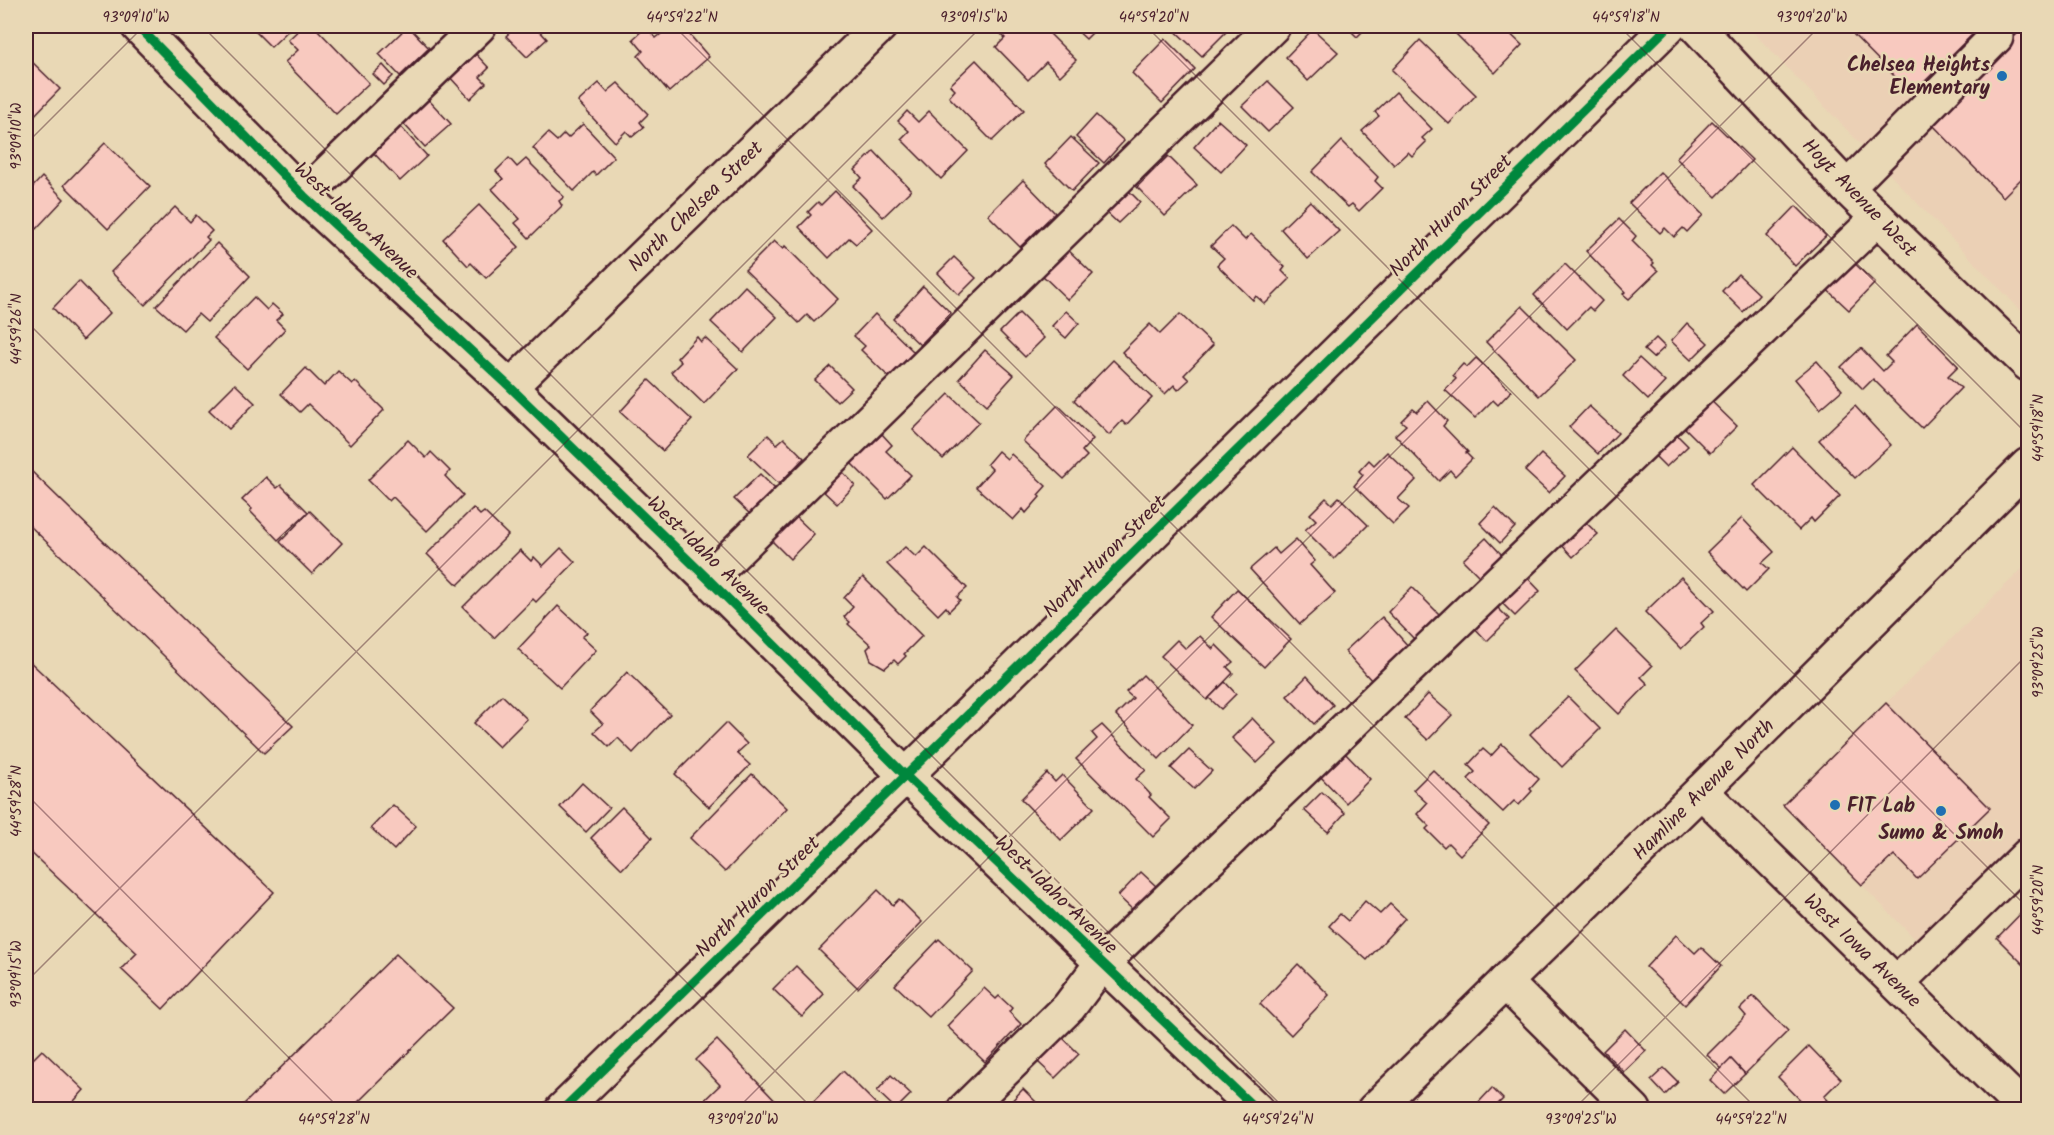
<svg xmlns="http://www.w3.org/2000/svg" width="2054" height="1135" viewBox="0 0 2054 1135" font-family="Kalam,sans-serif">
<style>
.built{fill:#ebd0b5}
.building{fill:#f8c9bf;stroke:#4a1f2b;stroke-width:1.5}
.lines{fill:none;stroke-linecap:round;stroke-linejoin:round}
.minor-casing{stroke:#4a1f2b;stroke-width:38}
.minor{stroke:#e9d8b5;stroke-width:33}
.cycleway-casing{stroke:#e9d8b5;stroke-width:13}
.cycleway{stroke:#00873e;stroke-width:9}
.ticks{fill:none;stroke:#4a1f2b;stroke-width:1.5;stroke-opacity:0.45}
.poi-dot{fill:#1f6fb2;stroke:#e9d8b5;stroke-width:2}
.labels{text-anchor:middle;stroke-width:5;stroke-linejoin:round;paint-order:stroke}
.poi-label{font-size:20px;font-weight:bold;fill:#4a1f2b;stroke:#e9d8b5;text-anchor:end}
.street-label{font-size:20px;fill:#4a1f2b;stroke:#e9d8b5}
.neatline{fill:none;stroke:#4a1f2b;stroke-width:2}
.ticks-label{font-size:15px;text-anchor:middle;fill:#4a1f2b}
</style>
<rect width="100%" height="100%" fill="#e9d8b5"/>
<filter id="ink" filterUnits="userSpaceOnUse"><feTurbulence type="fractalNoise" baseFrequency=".0167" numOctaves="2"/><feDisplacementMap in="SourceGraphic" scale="12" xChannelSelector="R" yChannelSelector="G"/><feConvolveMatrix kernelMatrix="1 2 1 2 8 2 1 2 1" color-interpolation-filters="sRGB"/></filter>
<g filter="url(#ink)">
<!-- built -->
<g class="built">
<polygon points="1747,26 2028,26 2028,318"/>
<polygon points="2028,563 2028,835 1919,943 1783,805"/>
</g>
<!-- building -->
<g class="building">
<polygon points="250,26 293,26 271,47"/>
<polygon points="303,26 314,26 369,83 336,114 285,62 298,50 288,40"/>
<polygon points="408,26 429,48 400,76 379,54"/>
<polygon points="517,26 535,26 547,39 527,57 506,36"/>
<polygon points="671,26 682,26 709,57 669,92 638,56 643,51 633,39 646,27 656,38"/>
<polygon points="1008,26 1042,26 1076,60 1060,76 1046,62 1028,80 996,47 1005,38 1000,33"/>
<polygon points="1072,26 1096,26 1098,27 1086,39"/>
<polygon points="1170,26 1220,26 1226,32 1202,56"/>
<polygon points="1346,26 1368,26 1357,37"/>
<polygon points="1461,26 1502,26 1522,45 1495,73 1454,32"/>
<polygon points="1845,26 1981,26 1912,94"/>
<polygon points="2014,26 2028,26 2028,172 2003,197 1929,121 2020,31"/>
<polygon points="1313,29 1338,52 1308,81 1286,57"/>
<polygon points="1165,39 1195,69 1162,103 1132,73"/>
<polygon points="1420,40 1476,95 1449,124 1392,70"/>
<polygon points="473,51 489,68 480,77 486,83 470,99 448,75"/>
<polygon points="27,57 60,89 26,124 26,58"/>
<polygon points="976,60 1024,110 992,141 949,97 955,90 950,85"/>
<polygon points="383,65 393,76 384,85 373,74"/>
<polygon points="1268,81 1294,107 1268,132 1242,106"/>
<polygon points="599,83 607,92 618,83 648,114 640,122 644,127 632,137 626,131 615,142 578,102"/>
<polygon points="1396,92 1432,129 1422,138 1426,142 1412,156 1408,152 1394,165 1362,131 1379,116 1375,112"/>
<polygon points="426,97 451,124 425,147 401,121"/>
<polygon points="907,111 918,122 929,111 968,151 941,179 901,139 909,131 898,121"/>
<polygon points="1096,115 1124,141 1104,163 1076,137"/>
<polygon points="1218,120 1246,145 1221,172 1194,147"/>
<polygon points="1712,121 1752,160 1716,197 1676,158"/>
<polygon points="398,124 427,156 400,181 370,149"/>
<polygon points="583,124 614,157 596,175 593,172 574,191 533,148 548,133 557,141 564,134 568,138"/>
<polygon points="1071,137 1099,163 1072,191 1045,164"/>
<polygon points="1342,141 1378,177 1375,181 1382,188 1359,211 1352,204 1348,207 1312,172"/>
<polygon points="105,143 150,186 108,229 64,185"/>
<polygon points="874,151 911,190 883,217 853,186 862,178 855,170"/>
<polygon points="1168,156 1197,185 1165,216 1137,187"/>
<polygon points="509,158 517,167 526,159 564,197 559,201 562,206 529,238 515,223 520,219 492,189 503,179 496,171"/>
<polygon points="1660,172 1703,215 1687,232 1683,228 1674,237 1665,228 1660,233 1629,203"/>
<polygon points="42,177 64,199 36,229 26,218 26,194"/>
<polygon points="1023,180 1055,213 1020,247 988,215"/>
<polygon points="1127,189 1140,202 1118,223 1105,211"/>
<polygon points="835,191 872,229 856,244 849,238 829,258 799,227 811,215 808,212 818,202 821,205"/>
<polygon points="1310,201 1339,231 1308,259 1281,229"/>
<polygon points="479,205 519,247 486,278 471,263 468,266 443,239"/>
<polygon points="1796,206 1826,236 1795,266 1767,236"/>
<polygon points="175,207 190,222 196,215 212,231 206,237 209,240 145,305 111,272"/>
<polygon points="1619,219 1636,236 1632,241 1654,263 1652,265 1658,271 1629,299 1623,294 1625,292 1586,251"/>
<polygon points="1231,226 1245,240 1251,234 1285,267 1282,271 1290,279 1265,304 1256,296 1253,300 1217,265 1224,258 1211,246"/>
<polygon points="774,241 783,249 785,246 838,299 814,322 807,315 799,323 745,270"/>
<polygon points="217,243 250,276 207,322 198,314 183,330 156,306"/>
<polygon points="1066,248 1093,274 1068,300 1040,273"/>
<polygon points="1846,255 1875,283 1849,310 1820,283"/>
<polygon points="954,257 976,278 959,295 938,273"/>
<polygon points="1565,264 1602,301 1593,311 1589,307 1567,329 1534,295"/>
<polygon points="1738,274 1759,294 1743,312 1722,291"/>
<polygon points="79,281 110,313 83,340 53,308"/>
<polygon points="745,286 777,317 743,352 711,322"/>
<polygon points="923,286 951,313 920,345 893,319"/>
<polygon points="254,297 267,310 272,304 283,314 276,320 285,329 247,369 214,338"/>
<polygon points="1522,306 1576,360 1539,396 1486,342"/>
<polygon points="1066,311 1079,323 1066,338 1052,326"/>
<polygon points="1019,313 1044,338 1025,357 1000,332"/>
<polygon points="875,314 915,353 891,379 861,350 865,346 854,336"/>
<polygon points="1180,314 1213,345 1184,375 1189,380 1178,390 1174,385 1165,394 1122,352 1150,324 1160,334"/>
<polygon points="1687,323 1708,343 1691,360 1671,341"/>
<polygon points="1917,324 1958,366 1948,376 1961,388 1922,428 1873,379 1863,389 1841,367 1861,348 1883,371 1892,362 1886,356"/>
<polygon points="697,337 701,342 705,338 738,369 704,404 671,372 681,362 677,358"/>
<polygon points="1656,338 1665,347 1653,358 1644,350"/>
<polygon points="985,350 1014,375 987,405 959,379"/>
<polygon points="1476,358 1511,391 1498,405 1493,400 1475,418 1445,390 1456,379 1453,375 1463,364 1467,367"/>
<polygon points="1639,358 1665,382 1648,400 1623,376"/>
<polygon points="1113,360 1152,398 1126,425 1122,421 1109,435 1074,400"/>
<polygon points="1817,361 1842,390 1820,409 1795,379"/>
<polygon points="830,366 852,388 837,402 815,380"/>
<polygon points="306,368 324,386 338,371 352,384 355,381 384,410 350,445 308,404 300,412 281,394"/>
<polygon points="649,380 692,420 663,451 620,412"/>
<polygon points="235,384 255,403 229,429 209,410"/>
<polygon points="949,394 979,422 943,459 913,430"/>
<polygon points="1705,395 1737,426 1710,453 1679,422"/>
<polygon points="1428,401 1447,421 1443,426 1468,452 1466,453 1472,459 1455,476 1450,470 1439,481 1395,435 1406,425 1401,421 1413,409 1417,412"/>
<polygon points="1058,405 1093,439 1082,451 1087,456 1064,479 1023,441"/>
<polygon points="1589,406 1618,433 1598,454 1569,427"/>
<polygon points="1855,406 1891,445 1855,478 1819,440"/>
<polygon points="1671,429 1688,446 1666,467 1650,451"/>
<polygon points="882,434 892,445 886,451 911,475 887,499 850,462 875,437 877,439"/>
<polygon points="768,435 777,444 784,438 804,458 779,484 748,455"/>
<polygon points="408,440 426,458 431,452 450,471 445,476 463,495 427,531 393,497 389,501 368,480"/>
<polygon points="1792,447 1840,496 1814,522 1811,518 1799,530 1754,485"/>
<polygon points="998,451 1007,459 1011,454 1046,486 1038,495 1040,497 1026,513 1023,509 1013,520 976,487 992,469 987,464"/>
<polygon points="1387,452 1416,480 1398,499 1409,508 1393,524 1354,486 1363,475 1359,471 1369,460 1374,465"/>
<polygon points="1541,454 1565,476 1549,493 1525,471"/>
<polygon points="26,466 293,726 264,753 26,522"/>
<polygon points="841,470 855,485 837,504 821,489"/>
<polygon points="760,474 776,490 751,515 734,499"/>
<polygon points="266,477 277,488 281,485 308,512 278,540 250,511 252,509 242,500"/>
<polygon points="1339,497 1368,525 1334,559 1305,530 1316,520 1310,514 1326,498 1332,504"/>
<polygon points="1495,507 1515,527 1500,543 1480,523"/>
<polygon points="473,508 480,515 484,512 508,535 458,585 427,554"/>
<polygon points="310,511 342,543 312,574 280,542"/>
<polygon points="794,515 814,534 790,559 770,539"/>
<polygon points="1742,518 1774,552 1762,563 1769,569 1746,592 1707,552"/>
<polygon points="1582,519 1598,534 1573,557 1559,542"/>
<polygon points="1486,538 1502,555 1480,577 1463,560"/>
<polygon points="1296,539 1315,561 1310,565 1335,593 1300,624 1250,569 1274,548 1279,554"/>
<polygon points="905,547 916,557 926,547 967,588 957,597 960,600 949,611 946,607 938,615 887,564"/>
<polygon points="561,548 575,562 536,602 533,599 494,638 463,607 520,550 531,561 534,557 543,566"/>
<polygon points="1522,572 1540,591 1515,616 1496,597"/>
<polygon points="863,577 922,636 904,654 906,656 898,664 894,660 885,668 871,660 867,649 871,645 848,624 850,622 844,617 853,607 844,598"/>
<polygon points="1681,577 1714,611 1701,623 1704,627 1681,649 1645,612"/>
<polygon points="1412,587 1440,615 1415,640 1388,612"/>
<polygon points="1237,589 1291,639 1264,667 1211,617"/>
<polygon points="1493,603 1509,619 1487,641 1472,625"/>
<polygon points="558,606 587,633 582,637 596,650 560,688 518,649"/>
<polygon points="1382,617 1409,647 1372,681 1345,651"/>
<polygon points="1616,630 1652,666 1641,677 1648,684 1619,714 1575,671"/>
<polygon points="1200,636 1213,649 1216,645 1233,662 1227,667 1233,673 1207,700 1161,656 1177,640 1186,649"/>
<polygon points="26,658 274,892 163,1009 121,969 137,953 26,848"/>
<polygon points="627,672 670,714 633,753 618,738 609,747 594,732 603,724 590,711"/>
<polygon points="1143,675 1192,725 1159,759 1116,715 1133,698 1126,692"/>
<polygon points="1307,676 1333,705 1314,724 1287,696"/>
<polygon points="1225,682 1236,694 1221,709 1209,698"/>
<polygon points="1428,694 1452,715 1428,740 1405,719"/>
<polygon points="502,695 527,719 499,747 474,723"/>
<polygon points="1568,697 1600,729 1562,767 1530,734"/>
<polygon points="1886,703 1990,808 1917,879 1894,855 1862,885 1783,805"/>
<polygon points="1252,718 1277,744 1257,763 1232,738"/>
<polygon points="726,723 747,744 737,753 750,765 709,807 675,774"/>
<polygon points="1102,725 1146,770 1136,779 1151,795 1149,797 1171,819 1153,837 1076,759 1097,739 1092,733"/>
<polygon points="1502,744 1539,779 1530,789 1532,791 1519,805 1514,801 1503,812 1468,779 1475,772 1468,765 1483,749 1491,756"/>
<polygon points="1341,749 1370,779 1346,803 1317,773"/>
<polygon points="1189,750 1212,771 1194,789 1171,768"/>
<polygon points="1433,770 1489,825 1460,855 1448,843 1444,847 1426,829 1429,826 1417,814 1427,803 1413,790"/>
<polygon points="1047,773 1055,782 1062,775 1094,808 1061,840 1021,799"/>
<polygon points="752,774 787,808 725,872 690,838"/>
<polygon points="582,783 609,808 586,832 560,807"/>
<polygon points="1322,792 1345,813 1328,832 1304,810"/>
<polygon points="393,805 416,826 394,850 371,828"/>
<polygon points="622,807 652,838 622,869 591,838"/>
<polygon points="1141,872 1157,887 1134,911 1118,896"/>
<polygon points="878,890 893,905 899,899 922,922 858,988 819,950"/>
<polygon points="1365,901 1380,914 1390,904 1405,918 1367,960 1329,926 1340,914 1348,921"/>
<polygon points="2028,906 2028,969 1997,938"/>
<polygon points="1676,935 1695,953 1701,947 1721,966 1685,1005 1646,967"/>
<polygon points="939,939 973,971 929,1017 895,985"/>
<polygon points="396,954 453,1008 350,1110 238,1110"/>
<polygon points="1298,964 1329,995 1291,1035 1260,1004"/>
<polygon points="796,966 824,994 802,1017 773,989"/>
<polygon points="984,988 996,999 999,996 1012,1008 1009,1012 1021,1024 985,1062 947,1026"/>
<polygon points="1753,996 1788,1031 1745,1074 1731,1059 1722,1069 1707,1055 1746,1016 1740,1009"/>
<polygon points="1625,1029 1646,1051 1624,1072 1603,1051"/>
<polygon points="1062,1037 1079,1054 1055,1078 1038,1062"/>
<polygon points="717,1040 784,1110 694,1110 720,1085 696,1060"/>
<polygon points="1809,1046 1841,1079 1824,1096 1837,1110 1810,1110 1778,1077"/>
<polygon points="42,1050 84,1090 66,1110 26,1110 26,1066"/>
<polygon points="1731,1059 1745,1074 1724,1094 1710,1080"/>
<polygon points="1664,1068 1678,1082 1665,1095 1651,1080"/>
<polygon points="843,1071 882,1110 805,1110"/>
<polygon points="891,1075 911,1094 896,1109 877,1091"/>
<polygon points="1492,1088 1503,1099 1492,1110 1485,1110 1478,1103"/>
<polygon points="1023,1089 1044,1110 1003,1110"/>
</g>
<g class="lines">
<!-- minor casing -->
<g class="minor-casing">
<g id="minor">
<polyline points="138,26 304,196 510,387 708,579 906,776 1257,1110"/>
<polyline points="1696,26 1847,188 2028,364"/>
<polyline points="1847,188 1996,37"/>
<polyline points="304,196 479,26"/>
<polyline points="510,387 880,26"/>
<polyline points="708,579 1273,26"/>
<polyline points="1701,791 2025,1110"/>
<polyline points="1505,982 1634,1110"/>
<polyline points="1897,983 2028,855"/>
<polyline points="562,1110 933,749 1669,26"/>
<polyline points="964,1110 1069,1007 1102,963 1135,931 1878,218"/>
<polyline points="1374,1110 1701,791 2028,465"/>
</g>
</g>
<!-- minor -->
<use href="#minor" class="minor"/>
<!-- cycleway casing -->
<g class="cycleway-casing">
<g id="cycleway">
<polyline points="138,26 304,196 510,387 708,579 906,776 1257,1110"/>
<polyline points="562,1110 933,749 1669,26"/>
</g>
</g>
<!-- cycleway -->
<use href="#cycleway" class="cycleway"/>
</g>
</g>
<!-- ticks -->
<path class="ticks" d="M202,26L1286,1110M674,26L1758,1110M1146,26L2028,908M1619,26L2028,435M26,144L144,26M26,321L814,1110M26,794L341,1110M26,982L982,26M736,1110L1820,26M1573,1110L2028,654"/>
<!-- markers -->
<g class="poi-dot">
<circle cx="2002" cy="76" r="6"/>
<circle cx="1835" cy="805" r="6"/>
<circle cx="1941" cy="811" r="6"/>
</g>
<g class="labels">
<!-- poi labels -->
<g class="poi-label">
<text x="1990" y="71">Chelsea Heights<tspan x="1990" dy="23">Elementary</tspan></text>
<text x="1847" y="812" text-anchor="start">FIT Lab</text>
<text x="1941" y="839" text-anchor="middle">Sumo &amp; Smoh</text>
</g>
<!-- street labels -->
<g class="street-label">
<text transform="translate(1860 197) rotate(46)" y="7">Hoyt Avenue West</text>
<text transform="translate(695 206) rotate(-44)" y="7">North Chelsea Street</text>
<text transform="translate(1450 215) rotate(-45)" y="7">North Huron Street</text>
<text transform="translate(357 220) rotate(43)" y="7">West Idaho Avenue</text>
<text transform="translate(709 555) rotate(44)" y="7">West Idaho Avenue</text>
<text transform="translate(1104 556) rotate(-45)" y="7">North Huron Street</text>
<text transform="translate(1703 789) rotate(-45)" y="7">Hamline Avenue North</text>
<text transform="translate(1057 894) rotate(44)" y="7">West Idaho Avenue</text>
<text transform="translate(757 896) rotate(-44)" y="7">North Huron Street</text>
<text transform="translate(1863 950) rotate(44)" y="7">West Iowa Avenue</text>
</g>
</g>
<!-- margin -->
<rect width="2054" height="1135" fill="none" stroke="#e9d8b5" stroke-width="66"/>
<rect x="33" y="33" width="1988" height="1069" class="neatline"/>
<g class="ticks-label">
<text x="136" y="22">93°09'10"W</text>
<text x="682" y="22">44°59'22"N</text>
<text x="974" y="22">93°09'15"W</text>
<text x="1154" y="22">44°59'20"N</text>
<text x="1626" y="22">44°59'18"N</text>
<text x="1812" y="22">93°09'20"W</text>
<text transform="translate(16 136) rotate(-90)" y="5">93°09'10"W</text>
<text transform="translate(16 329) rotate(-90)" y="5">44°59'26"N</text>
<text transform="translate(2038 428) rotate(-90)" y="5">44°59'18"N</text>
<text transform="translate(2038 662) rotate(-90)" y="5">93°09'25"W</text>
<text transform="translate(16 801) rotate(-90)" y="5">44°59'28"N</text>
<text transform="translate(2038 900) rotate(-90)" y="5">44°59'20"N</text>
<text transform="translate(16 974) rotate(-90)" y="5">93°09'15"W</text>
<text x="334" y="1124">44°59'28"N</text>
<text x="743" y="1124">93°09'20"W</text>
<text x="1278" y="1124">44°59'24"N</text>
<text x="1581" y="1124">93°09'25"W</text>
<text x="1751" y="1124">44°59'22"N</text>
</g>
</svg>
